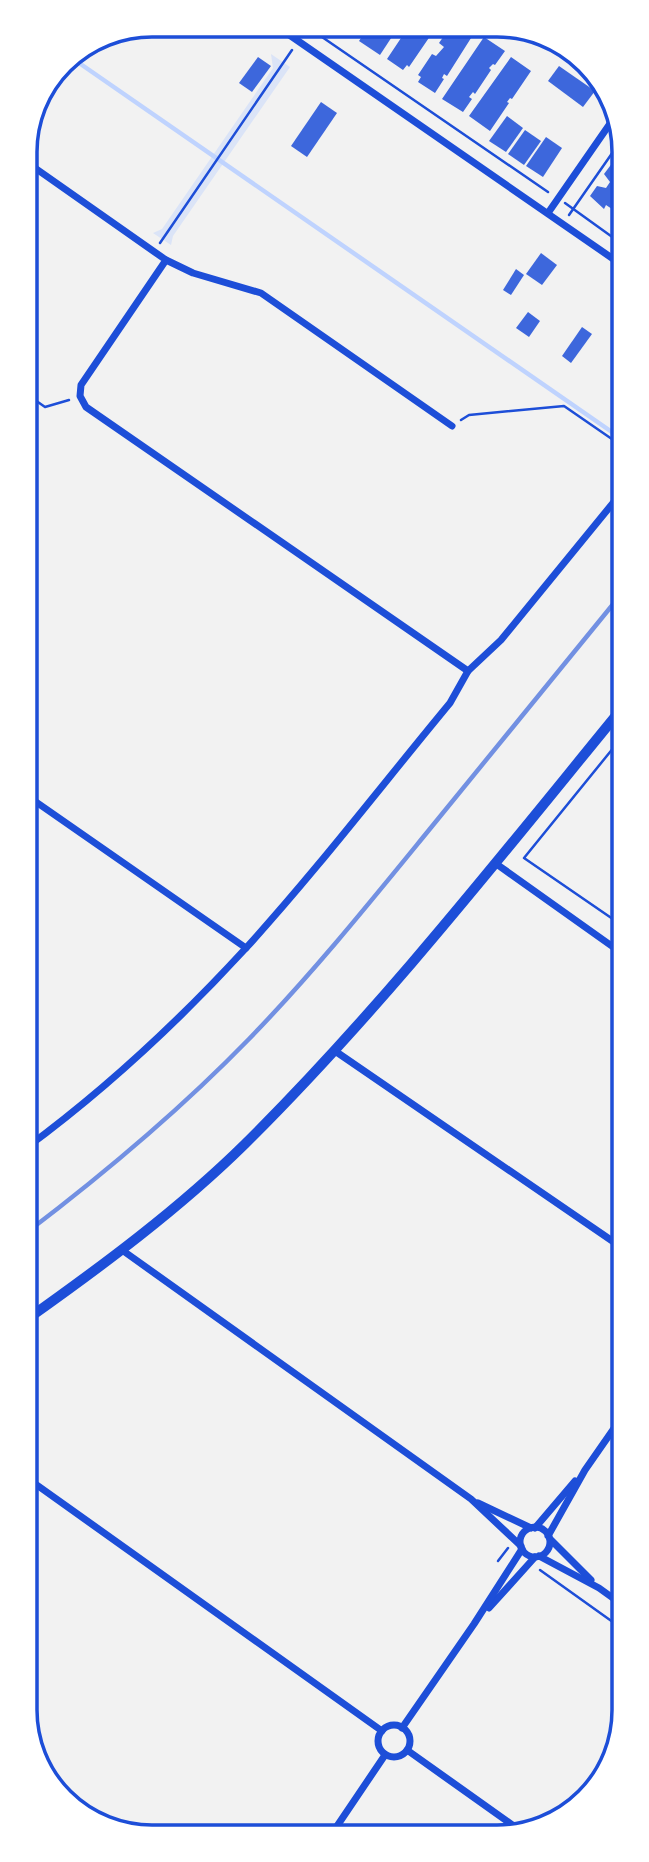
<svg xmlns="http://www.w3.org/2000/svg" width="649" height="1862" viewBox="0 0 649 1862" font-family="Barlow,sans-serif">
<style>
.green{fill:#dbe4f7}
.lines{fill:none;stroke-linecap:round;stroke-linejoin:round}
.stream{stroke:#bfd3fe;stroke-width:4.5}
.building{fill:#3d67dc}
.path{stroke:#1d4ed8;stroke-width:2.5}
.minor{stroke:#1d4ed8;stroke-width:7}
.tertiary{stroke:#1d4ed8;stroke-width:10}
.rail{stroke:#7290e2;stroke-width:4.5}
.rim{fill:none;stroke:#1d4ed8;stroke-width:3.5}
</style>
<rect width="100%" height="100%" fill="#f2f2f2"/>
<!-- green -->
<polygon class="green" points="271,54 290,67 173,236 171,245 153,233 162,229 273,68"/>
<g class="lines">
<!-- stream -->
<polyline class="stream" points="69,56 622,439"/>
</g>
<!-- building -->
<g class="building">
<polygon points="339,26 357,26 351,35"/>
<polygon points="369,26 399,26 380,55 359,41"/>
<polygon points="409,26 437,26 409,67 407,65 403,70 387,59"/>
<polygon points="450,27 478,27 447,76 444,74 442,78 444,79 435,93 418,82 421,77 418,75 432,54 436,56 444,47 439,43"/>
<polygon points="484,37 505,51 495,65 493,64 489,68 491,70 475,94 473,92 469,97 472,99 463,112 442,99"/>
<polygon points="258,57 271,66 252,92 239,83"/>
<polygon points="511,57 531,71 512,99 510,98 507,102 509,103 490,131 469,116"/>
<polygon points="559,66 595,91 583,107 548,81"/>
<polygon points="321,102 337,113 307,157 291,146"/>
<polygon points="507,116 523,128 506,152 489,141"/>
<polygon points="525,130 541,141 524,165 508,154"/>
<polygon points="546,137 562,148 543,177 526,166"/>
<polygon points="619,154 622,156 622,218 620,221 612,215 615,211 606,205 604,209 590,196 597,186 606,188 610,182 604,174"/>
<polygon points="541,253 557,265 542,285 526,274"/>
<polygon points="516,269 524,275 511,295 503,290"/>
<polygon points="528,312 540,321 529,337 516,328"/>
<polygon points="582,327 592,334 571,363 562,356"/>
</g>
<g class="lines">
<!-- path -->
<g class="path">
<polyline points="306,26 548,192"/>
<polyline points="565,203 622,244"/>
<polyline points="569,215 622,139"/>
<polyline points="160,243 292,50"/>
<polyline points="25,393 45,407 69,400"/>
<polyline points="461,420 469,415 564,406 622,446"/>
<polyline points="623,736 524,858 623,926"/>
<polyline points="498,1561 508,1548"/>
<polyline points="540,1570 624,1630"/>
</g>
<!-- minor -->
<g class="minor">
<polyline points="275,25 622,265"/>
<polyline points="25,161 166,260 81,385 80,396 86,407 468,671"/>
<polyline points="548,213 616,115"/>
<polyline points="166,260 193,273 261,293 452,426"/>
<polyline points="26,795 246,948"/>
<polyline points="495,863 623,954"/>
<polyline points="335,1051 624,1249"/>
<path d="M26,1148C106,1089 179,1021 246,948C317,870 382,785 450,703L468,671L501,640L622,492"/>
<polyline points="122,1250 471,1499 521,1546"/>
<polyline points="27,1478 382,1731"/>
<polyline points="478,1503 531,1528"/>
<circle cx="535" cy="1542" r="15"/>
<polyline points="535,1528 575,1481"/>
<polyline points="548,1536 585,1470 624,1414"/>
<polyline points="550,1539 591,1580"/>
<polyline points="539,1556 599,1588 624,1606"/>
<polyline points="489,1608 535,1557"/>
<circle cx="394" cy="1741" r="16"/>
<polyline points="402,1728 474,1624 522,1549"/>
<polyline points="407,1750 525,1834"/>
<polyline points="331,1835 385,1755"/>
</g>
<!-- tertiary -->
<path class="tertiary" d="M26,1320C102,1266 179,1209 245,1144C382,1008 501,856 623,707"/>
<!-- rail -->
<path class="rail" d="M26,1233C105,1173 180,1110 249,1039C313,973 371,901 429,830C493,751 558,672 623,592"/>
</g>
<!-- crop -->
<path d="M0 0H649V1862H0ZM152 37H497A115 115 0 0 1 612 152V1710A115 115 0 0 1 497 1825H152A115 115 0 0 1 37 1710V152A115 115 0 0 1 152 37Z" fill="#fff" fill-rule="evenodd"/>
<path class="rim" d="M152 37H497A115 115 0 0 1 612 152V1710A115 115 0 0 1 497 1825H152A115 115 0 0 1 37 1710V152A115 115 0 0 1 152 37Z"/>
</svg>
